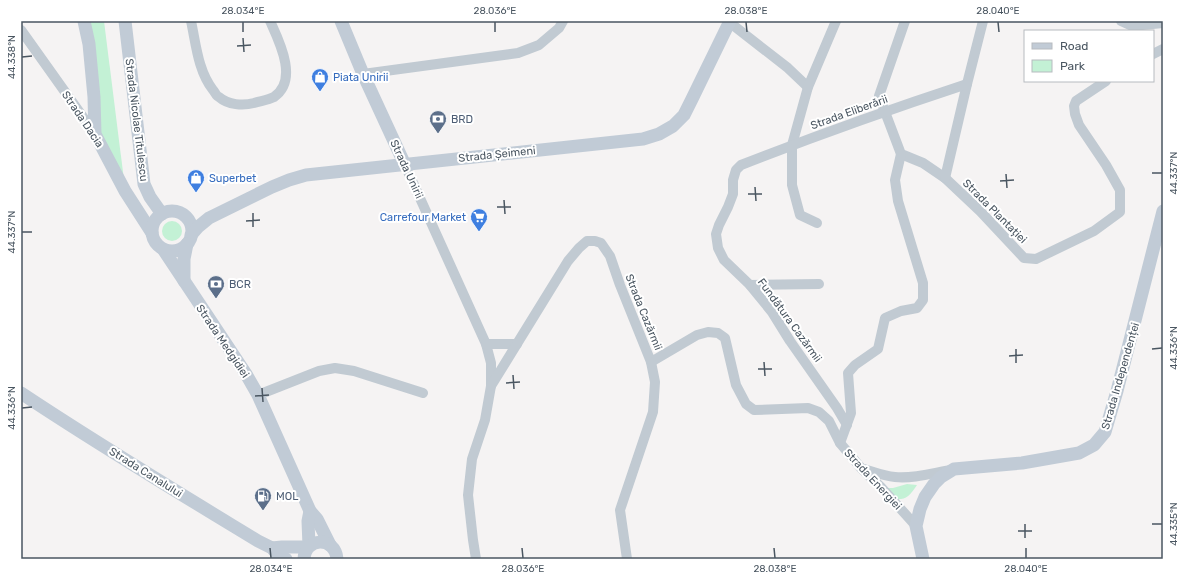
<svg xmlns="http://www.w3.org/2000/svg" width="1184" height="580" viewBox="0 0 1184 580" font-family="Rubik,sans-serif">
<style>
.green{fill:#c3f1d5}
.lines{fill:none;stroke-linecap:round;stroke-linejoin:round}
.street{stroke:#c1cad2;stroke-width:10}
.secondary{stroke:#c1cbd6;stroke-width:13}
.ticks{fill:none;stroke:#4a5661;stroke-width:1.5}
.labels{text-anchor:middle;stroke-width:4;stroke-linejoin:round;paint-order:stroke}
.shop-label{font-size:11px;fill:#366cbe;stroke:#fff;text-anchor:start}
.street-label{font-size:11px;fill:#4a5661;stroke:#fff}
.service-label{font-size:11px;fill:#4e5e75;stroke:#fff;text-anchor:start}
.neatline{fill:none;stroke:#4a5661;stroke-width:1.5}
.ticks-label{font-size:10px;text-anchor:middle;fill:#4a5661}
</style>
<rect width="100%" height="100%" fill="#f5f3f3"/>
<!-- green -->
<g class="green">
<polygon points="80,21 104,21 126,196 95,126"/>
<circle cx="172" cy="231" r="10"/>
<path d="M907,484L917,485C908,499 904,501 888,498L883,488H893Z"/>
</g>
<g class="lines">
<!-- street -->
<g class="street">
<path d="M191,21C196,44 198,71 213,90C215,92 216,96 219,97C228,105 243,106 254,103C260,101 268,100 274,97C299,80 279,41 270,21"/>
<polyline points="905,21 879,96 901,154 923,163 945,178 980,211 1024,258 1036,259 1094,231 1120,212 1120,190 1106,165 1079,125 1075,114 1074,106 1076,101 1106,81"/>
<polyline points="1121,21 1132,26 1163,23"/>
<polyline points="729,22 788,68 808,87"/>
<polyline points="21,30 95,134"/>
<polyline points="1153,54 1163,49"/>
<polyline points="363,74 518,53 539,45 559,28 563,21"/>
<polyline points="405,165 486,344 491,363 491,386 485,420 472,459 468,495 473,540 476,559"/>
<polyline points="945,178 967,84 983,21"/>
<polyline points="817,223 800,215 792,185 792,145 808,87 836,21"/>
<polyline points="750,285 819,284"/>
<polyline points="486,344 517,344"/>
<polyline points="491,386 568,261 579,248 587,241 595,241 601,243 610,256 620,285 651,362 697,335 708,332 718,333 725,338 736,385 746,404 754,410 808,408 819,412 829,421 840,443 861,468 881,487 916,526"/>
<polyline points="258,395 319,371 335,368 354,371 423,393"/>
<path d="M847,425L837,408L790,341L772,312L750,285L724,260L718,248L716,234L719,225L728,207L733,194V180L736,170L741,165C815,136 891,109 967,84"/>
<polyline points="840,443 851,413 848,373 855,365 878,349 885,318 901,311 917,308 923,300 923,283 898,201 895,180 901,154"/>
<path d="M864,469C874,472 884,476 895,477C913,479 933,473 951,470"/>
<polyline points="627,559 620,510 653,412 655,382 651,362"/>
</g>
<!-- secondary -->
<g class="secondary">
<polyline points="84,21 89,44 94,97 95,134 125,191 152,233"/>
<polyline points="125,21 144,184 150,197 162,214"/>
<polyline points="341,21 363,74 405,165"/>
<circle cx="172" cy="231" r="20"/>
<polyline points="191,235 198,227 209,218 272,187 289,180 306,175 643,139 659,134 673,126 684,115 692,99 730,21"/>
<polyline points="163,249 246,374 258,395 310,511 317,519 330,545"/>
<polyline points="184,281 184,259 187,244"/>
<path d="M21,393C99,445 179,493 258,541L272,548L278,555L286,559"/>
<polyline points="309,546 308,521 310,511"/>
<polyline points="272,548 282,547 308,547"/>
<path d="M304,559C305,537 335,536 337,559"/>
<polyline points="923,559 916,526 920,509 925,497 934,484 941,477 954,469 1022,463 1079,453 1094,445 1105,432 1117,391 1163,211"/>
</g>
</g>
<!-- ticks -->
<path class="ticks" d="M243,22V32M495,22V32M746,22L747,32M998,22L999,32M243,38L244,52M237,46L251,45M22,57L32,56M1152,173H1162M1006,174L1007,188M1000,181L1014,180M755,187L756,201M748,194H762M504,200L505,214M497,207H511M253,213V227M246,221L260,220M22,232H32M1016,349V363M1152,349L1162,348M1009,356L1023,355M764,362L765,376M758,369H772M513,375L514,389M506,383L520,382M262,388L263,402M255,396L269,395M22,408L32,407M1025,524V538M1152,524H1162M1018,531H1032M270,548L271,558M522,548L523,558M774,548L775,558M1026,548V558"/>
<!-- icons -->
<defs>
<g id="shop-pin" transform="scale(0.9)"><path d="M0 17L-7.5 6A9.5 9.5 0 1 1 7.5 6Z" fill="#3f7fe0" stroke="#fff"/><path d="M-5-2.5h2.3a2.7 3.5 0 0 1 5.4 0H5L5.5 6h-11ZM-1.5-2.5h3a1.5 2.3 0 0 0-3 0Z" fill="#fff"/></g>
<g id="bank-pin" transform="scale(0.9)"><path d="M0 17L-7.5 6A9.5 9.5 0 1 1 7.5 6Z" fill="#5c6f8a" stroke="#fff"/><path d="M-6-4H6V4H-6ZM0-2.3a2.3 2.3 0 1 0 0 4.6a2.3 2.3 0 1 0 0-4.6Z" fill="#fff"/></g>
<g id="supermarket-pin" transform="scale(0.9)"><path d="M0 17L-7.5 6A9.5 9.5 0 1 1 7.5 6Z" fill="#3f7fe0" stroke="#fff"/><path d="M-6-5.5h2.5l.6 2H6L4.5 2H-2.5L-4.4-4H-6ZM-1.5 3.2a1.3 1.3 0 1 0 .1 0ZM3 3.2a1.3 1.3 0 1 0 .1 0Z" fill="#fff"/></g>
<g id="fuel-pin" transform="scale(0.9)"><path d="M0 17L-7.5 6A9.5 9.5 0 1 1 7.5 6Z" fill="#5c6f8a" stroke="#fff"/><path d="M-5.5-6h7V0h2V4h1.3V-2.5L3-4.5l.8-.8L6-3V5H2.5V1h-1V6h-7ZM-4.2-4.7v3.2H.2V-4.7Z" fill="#fff"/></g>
</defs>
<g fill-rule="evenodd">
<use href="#shop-pin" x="320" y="77"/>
<use href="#bank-pin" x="438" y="119"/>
<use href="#shop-pin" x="196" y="178"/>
<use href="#supermarket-pin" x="479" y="217"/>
<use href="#bank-pin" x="216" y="284"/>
<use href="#fuel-pin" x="263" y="496"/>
</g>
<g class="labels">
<!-- shop labels -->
<g class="shop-label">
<text x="333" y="81">Piata Unirii</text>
<text x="209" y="182">Superbet</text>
<text x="466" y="221" text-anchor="end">Carrefour Market</text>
</g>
<!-- street labels -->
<g class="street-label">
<text transform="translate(849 112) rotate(-20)" y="4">Strada Eliberării</text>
<text transform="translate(83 119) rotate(56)" y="4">Strada Dacia</text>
<text transform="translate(137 120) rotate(83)" y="4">Strada Nicolae Titulescu</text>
<text transform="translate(497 154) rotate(-6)" y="4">Strada Șeimeni</text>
<text transform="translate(407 169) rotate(65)" y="4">Strada Unirii</text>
<text transform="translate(995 211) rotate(45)" y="4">Strada Plantației</text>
<text transform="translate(644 312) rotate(68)" y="4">Strada Cazărmii</text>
<text transform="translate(790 320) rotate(54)" y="4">Fundătura Cazărmii</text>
<text transform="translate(223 341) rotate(56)" y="4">Strada Medgidiei</text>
<text transform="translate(1120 376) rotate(-74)" y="4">Strada Independenței</text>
<text transform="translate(146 472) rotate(32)" y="4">Strada Canalului</text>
<text transform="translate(873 479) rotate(47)" y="4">Strada Energiei</text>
</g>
<!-- service labels -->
<g class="service-label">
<text x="451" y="123">BRD</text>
<text x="229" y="288">BCR</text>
<text x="276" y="500">MOL</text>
</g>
</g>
<!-- border -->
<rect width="1184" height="580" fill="none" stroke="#ffffff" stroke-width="44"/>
<!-- legend -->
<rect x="1024" y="30" width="130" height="52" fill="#ffffff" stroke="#b7bbc0"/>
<rect x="1032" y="43" width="20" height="6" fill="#c1cbd6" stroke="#b7bbc0"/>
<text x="1060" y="50" font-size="12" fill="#4a5661">Road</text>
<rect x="1032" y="60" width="20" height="12" fill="#c3f1d5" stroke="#b7bbc0"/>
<text x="1060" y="70" font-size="12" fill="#4a5661">Park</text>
<rect x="22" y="22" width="1140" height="536" class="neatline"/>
<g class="ticks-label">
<text x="243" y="14">28.034°E</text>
<text x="495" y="14">28.036°E</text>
<text x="746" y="14">28.038°E</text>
<text x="998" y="14">28.040°E</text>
<text transform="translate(11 57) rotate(-90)" y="4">44.338°N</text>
<text transform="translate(1173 173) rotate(-90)" y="4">44.337°N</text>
<text transform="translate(11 232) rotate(-90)" y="4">44.337°N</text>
<text transform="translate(1173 348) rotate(-90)" y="4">44.336°N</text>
<text transform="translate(11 408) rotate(-90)" y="4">44.336°N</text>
<text transform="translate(1173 524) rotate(-90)" y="4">44.335°N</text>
<text x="271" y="572">28.034°E</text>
<text x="523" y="572">28.036°E</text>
<text x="775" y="572">28.038°E</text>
<text x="1026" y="572">28.040°E</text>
</g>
</svg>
